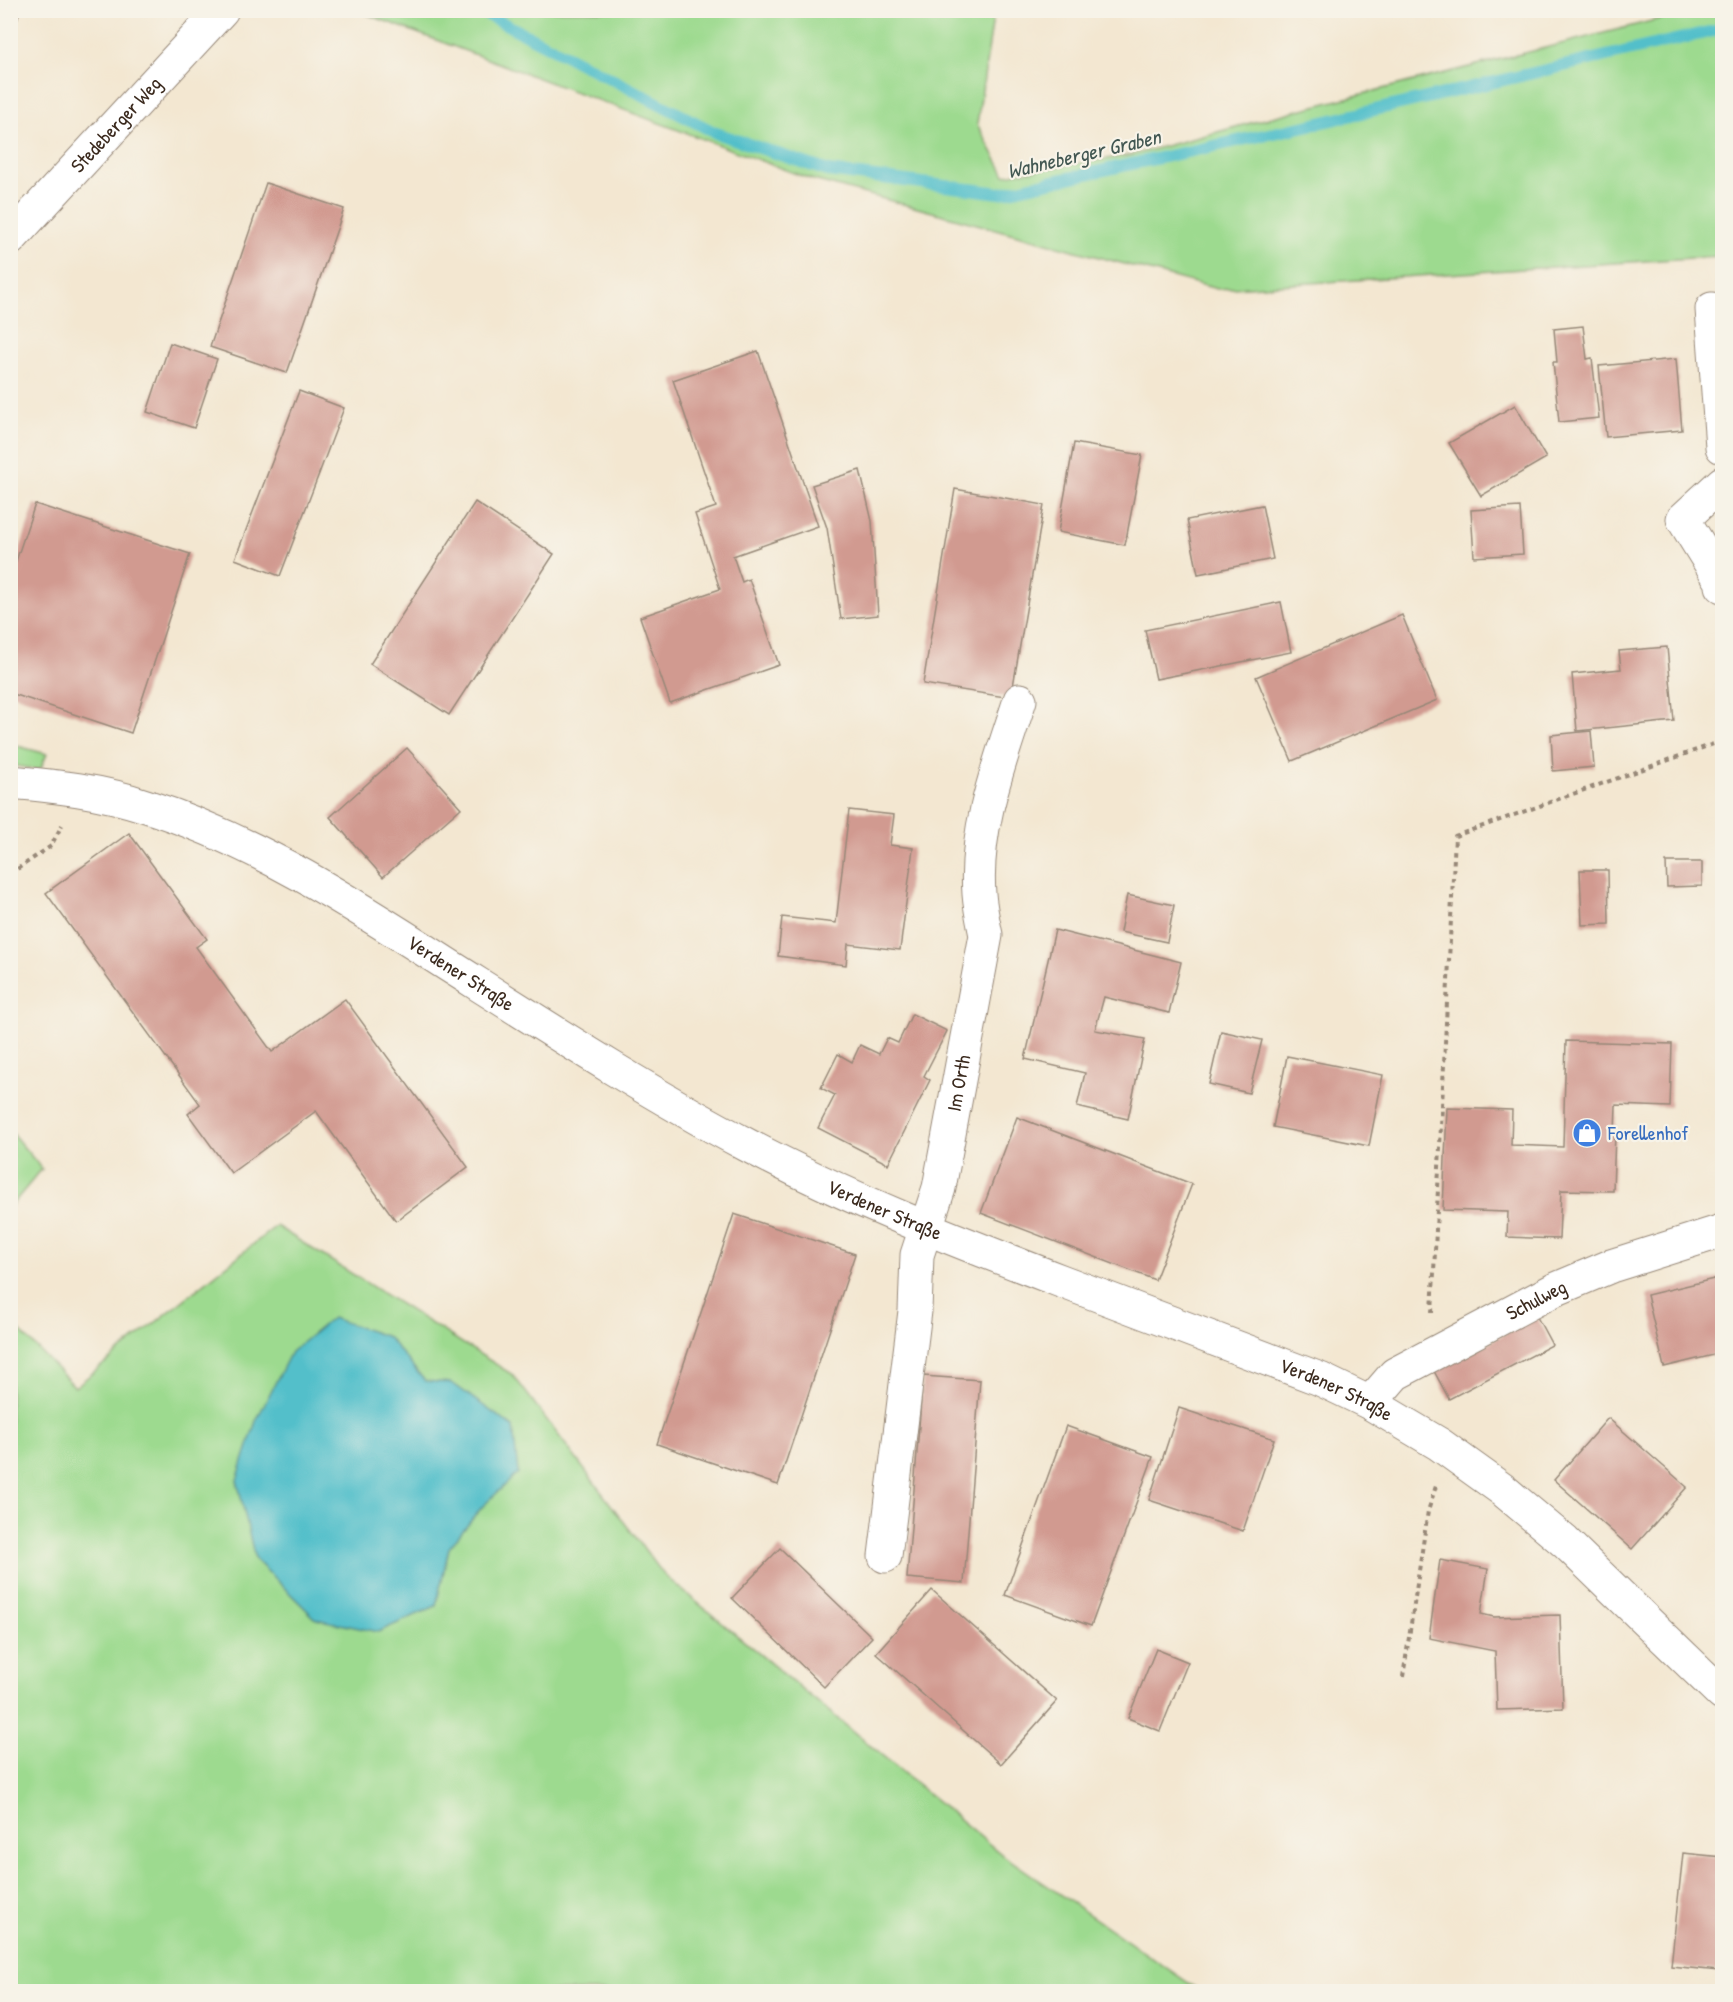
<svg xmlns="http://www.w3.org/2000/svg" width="1733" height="2002" viewBox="0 0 1733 2002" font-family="'Patrick Hand',sans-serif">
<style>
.green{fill:#9dda8f;stroke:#6c8256;stroke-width:1.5}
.water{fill:#52bfca;stroke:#467474;stroke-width:1.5}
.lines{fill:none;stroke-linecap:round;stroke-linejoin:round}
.stream{stroke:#52bfca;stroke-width:12}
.building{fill:#d19a90}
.minor-casing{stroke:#978878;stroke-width:35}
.path{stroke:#978878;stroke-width:4;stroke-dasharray:4.5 4.5;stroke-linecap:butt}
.minor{stroke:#fff;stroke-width:33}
.labels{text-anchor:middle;stroke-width:4.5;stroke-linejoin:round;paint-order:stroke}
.street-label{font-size:20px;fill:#3b2a1e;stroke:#f7f3e8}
.shop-label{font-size:20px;fill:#366cbe;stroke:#f7f3e8;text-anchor:start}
.water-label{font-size:21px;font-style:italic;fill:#425752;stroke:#f7f3e8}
</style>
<rect width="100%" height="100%" fill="#f7f3e8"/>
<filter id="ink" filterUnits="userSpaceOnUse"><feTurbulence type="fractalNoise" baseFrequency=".0167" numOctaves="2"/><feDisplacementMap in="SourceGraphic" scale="12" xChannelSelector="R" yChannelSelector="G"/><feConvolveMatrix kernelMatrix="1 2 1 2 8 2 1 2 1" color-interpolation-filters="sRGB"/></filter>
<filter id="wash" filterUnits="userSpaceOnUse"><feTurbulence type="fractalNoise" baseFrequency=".008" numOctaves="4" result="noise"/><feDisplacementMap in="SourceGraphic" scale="24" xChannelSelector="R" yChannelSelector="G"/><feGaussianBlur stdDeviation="1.35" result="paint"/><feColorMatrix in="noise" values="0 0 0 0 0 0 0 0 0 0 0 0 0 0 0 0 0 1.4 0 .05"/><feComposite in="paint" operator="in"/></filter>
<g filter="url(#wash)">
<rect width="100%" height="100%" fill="#f3e7d1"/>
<!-- green -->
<g class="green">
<polygon points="358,11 994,11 977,124 1005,175 1132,155 1295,111 1683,13 1697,11 1722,11 1722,256 1217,289 810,179"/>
<polygon points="10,744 47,754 40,770 11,765"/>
<polygon points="11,1132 42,1169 11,1206"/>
<polygon points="276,1226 513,1375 664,1575 1000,1853 1200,1991 11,1991 10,1321 75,1387"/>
</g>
<!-- water -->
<polygon class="water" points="332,1318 388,1337 425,1381 452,1383 513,1427 518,1473 482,1507 449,1548 436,1606 378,1632 316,1619 255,1559 237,1480 256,1421 291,1352"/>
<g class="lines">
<!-- stream -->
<polyline class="stream" points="478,10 716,133 828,171 1000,193 1306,126 1722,29"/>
</g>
<g id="blocks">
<!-- building -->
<g class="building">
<polygon points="10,10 20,10 11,41 10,41"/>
<polygon points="266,183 344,209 287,373 210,347"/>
<polygon points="1583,326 1587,359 1592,358 1599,418 1559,422 1553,362 1557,362 1554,329"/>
<polygon points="170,343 217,359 194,428 147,412"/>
<polygon points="758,351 818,526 733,556 742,582 749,579 779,665 670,703 640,617 720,589 695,514 716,507 673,380"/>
<polygon points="1676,359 1682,430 1606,437 1599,366"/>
<polygon points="299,391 344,408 280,576 235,559"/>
<polygon points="1515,405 1546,458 1481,496 1449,443"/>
<polygon points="1074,443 1142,455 1125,545 1058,532"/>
<polygon points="860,470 872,521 878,615 841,619 827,528 812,485"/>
<polygon points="955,489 1044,505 1011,698 923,684"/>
<polygon points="475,502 554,554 449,715 370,664"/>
<polygon points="35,504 190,554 131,733 10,693 10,579"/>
<polygon points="1262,505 1273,559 1198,574 1187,520"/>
<polygon points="1520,507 1523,554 1474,557 1471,510"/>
<polygon points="1281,602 1291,652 1156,679 1145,630"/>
<polygon points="1402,615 1437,700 1292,761 1256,677"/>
<polygon points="1667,647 1674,721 1577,731 1572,674 1621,669 1619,651"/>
<polygon points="1591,731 1594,767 1553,771 1551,735"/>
<polygon points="407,748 461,808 383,877 330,817"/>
<polygon points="849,810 894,815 890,845 913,848 900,950 848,944 846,965 778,956 782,917 836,923"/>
<polygon points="129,833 207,939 196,947 272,1052 345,999 468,1167 396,1221 316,1111 231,1173 188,1114 200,1104 46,893"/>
<polygon points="1666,862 1702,862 1702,886 1667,887"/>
<polygon points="1580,870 1608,870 1609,924 1582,925"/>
<polygon points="1127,895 1174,905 1167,942 1120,932"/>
<polygon points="1055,930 1181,962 1169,1013 1104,997 1095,1030 1145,1039 1128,1119 1077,1107 1085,1073 1025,1059"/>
<polygon points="912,1014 947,1031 924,1076 930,1080 888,1164 818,1128 835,1095 821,1088 838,1054 852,1062 860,1045 879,1054 887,1038 898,1043"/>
<polygon points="1221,1031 1262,1040 1249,1093 1209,1084"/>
<polygon points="1566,1041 1672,1044 1670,1107 1616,1105 1613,1191 1561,1190 1559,1239 1507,1237 1508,1212 1443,1210 1447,1108 1512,1110 1511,1145 1563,1147"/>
<polygon points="1287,1056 1383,1075 1369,1146 1273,1127"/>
<polygon points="1017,1117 1192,1184 1155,1280 981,1213"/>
<polygon points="734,1214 855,1254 778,1485 657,1444"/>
<polygon points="1722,1277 1722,1353 1664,1367 1647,1295"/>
<polygon points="1537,1317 1552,1345 1449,1399 1434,1371"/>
<polygon points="923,1376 980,1380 964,1583 907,1578"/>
<polygon points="1179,1408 1274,1439 1243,1531 1149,1500"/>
<polygon points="1608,1418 1687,1487 1632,1549 1554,1480"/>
<polygon points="1066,1426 1153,1457 1091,1626 1005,1595"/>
<polygon points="780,1548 872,1637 824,1687 732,1598"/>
<polygon points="1440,1560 1488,1569 1481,1614 1494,1617 1560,1615 1563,1708 1497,1710 1495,1651 1429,1638"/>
<polygon points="932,1590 1057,1701 1001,1764 876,1653"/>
<polygon points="1156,1649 1188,1662 1160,1731 1128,1718"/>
<polygon points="1683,1853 1722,1857 1722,1941 1720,1941 1718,1971 1671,1966"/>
</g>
</g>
</g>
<g filter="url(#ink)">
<use href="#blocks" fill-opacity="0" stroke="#978878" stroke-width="1.5"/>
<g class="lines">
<!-- minor casing -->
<g class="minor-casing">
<g id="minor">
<path id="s1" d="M10,239L222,10"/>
<polyline points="1712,309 1722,447"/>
<polyline points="1722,483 1683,519 1722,582 1722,586"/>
<path id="s2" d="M10,782C56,786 102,791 146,806C256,841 352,903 448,965C546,1027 645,1091 747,1145C849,1199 954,1240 1061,1281C1148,1314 1234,1347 1320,1379L1370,1403L1439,1444L1503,1490L1565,1542L1722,1694"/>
<path id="s3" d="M1370,1403L1395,1374L1554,1290L1611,1266L1722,1231"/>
<path id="s4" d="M885,1556L915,1311L917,1255L939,1188L986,935C983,921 980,908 979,894C974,828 1000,762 1020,700"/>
</g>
</g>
<!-- path -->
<g class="path">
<polyline points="10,874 51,846 62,825"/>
<polyline points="1432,1313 1455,836 1722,741"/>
<polyline points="1403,1677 1428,1511 1436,1486"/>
</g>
<!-- minor -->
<use href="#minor" class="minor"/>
</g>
</g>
<!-- icons -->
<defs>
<g id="shop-disc" transform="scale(1.5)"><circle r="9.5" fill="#3f7fe0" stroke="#f7f3e8"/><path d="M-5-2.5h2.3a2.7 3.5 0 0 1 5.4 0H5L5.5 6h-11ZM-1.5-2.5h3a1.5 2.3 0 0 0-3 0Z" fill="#fff"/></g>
</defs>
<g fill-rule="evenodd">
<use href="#shop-disc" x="1587" y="1133"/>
</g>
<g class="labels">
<!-- street labels -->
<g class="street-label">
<text dy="7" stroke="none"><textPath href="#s1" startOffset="156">Stedeberger Weg</textPath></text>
<text dy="7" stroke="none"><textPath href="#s2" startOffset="496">Verdener Straße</textPath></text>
<text dy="7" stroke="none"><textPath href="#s4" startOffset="480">Im Orth</textPath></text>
<text dy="7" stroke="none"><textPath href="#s2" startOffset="982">Verdener Straße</textPath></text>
<text dy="7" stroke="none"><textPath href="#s3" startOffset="198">Schulweg</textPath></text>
<text dy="7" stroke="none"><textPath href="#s2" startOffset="1468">Verdener Straße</textPath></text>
</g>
<!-- shop labels -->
<g class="shop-label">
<text x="1608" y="1140">Forellenhof</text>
</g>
<!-- water labels -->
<g class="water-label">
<text transform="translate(1084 154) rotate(-13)" y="7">Wahneberger Graben</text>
</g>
</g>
<!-- margin -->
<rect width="1733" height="2002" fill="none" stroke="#f7f3e8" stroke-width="36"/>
</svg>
